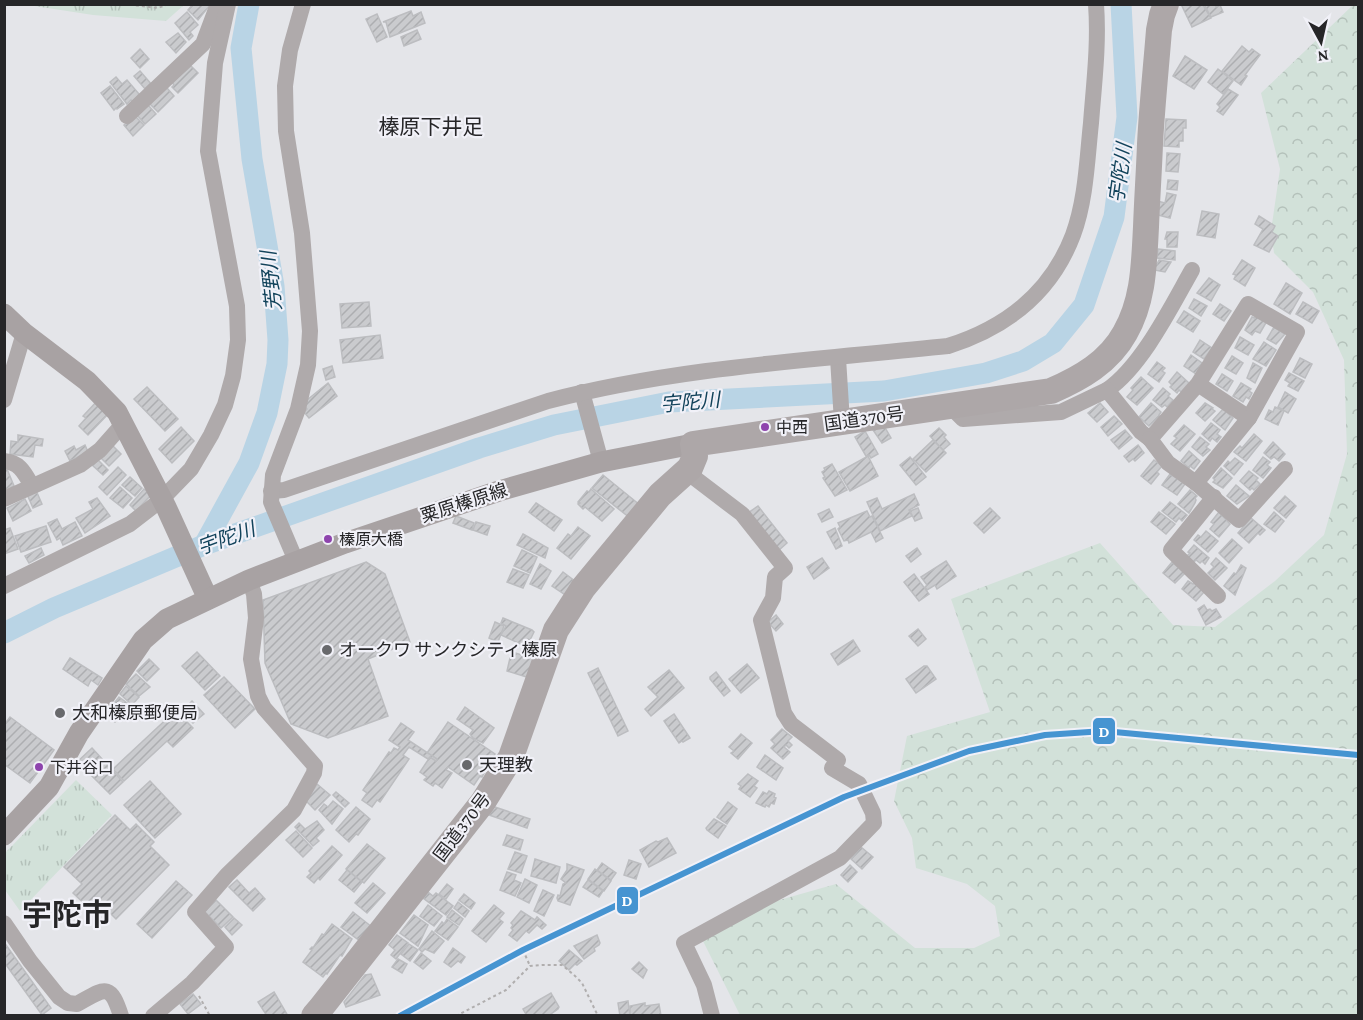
<svg xmlns="http://www.w3.org/2000/svg" width="1363" height="1020" viewBox="0 0 1363 1020" font-family="'Crimson Pro','Noto Sans JP',serif">
<style>
.grass{fill:url(#grass-tufts)}
.forest{fill:url(#forest-crowns)}
.lines{fill:none;stroke-linecap:round;stroke-linejoin:round}
.river{stroke:#b9d4e5;stroke-width:21}
.building{fill:url(#building-hatch);stroke:#bcbdc0;stroke-width:1.5}
.path{stroke:#b0aeae;stroke-width:2;stroke-dasharray:3 3;stroke-linecap:butt}
.minor{stroke:#afaaab;stroke-width:16}
.major{stroke:#a8a2a3;stroke-width:21}
.highway{stroke:#ada7a8;stroke-width:26}
.rail-1-casing{stroke:#f1f1f8;stroke-width:10}
.rail-1{stroke:#4694d1;stroke-width:6}
.bus-dot{fill:#8e44ad;stroke:#f1f1f8;stroke-width:2}
.poi-dot{fill:#68696c;stroke:#f1f1f8;stroke-width:2}
.labels{text-anchor:middle;stroke-width:4.5;stroke-linejoin:round;paint-order:stroke}
.bus-label{font-size:16px;fill:#262628;stroke:#f1f1f8;text-anchor:start}
.street-label{font-size:18px;fill:#262628;stroke:#f1f1f8}
.poi-label{font-size:18px;fill:#262628;stroke:#f1f1f8;text-anchor:start}
.water-label{font-size:20px;font-style:italic;fill:#12435b;stroke:#f1f1f8}
.quarter-label{font-size:21px;fill:#262628;stroke:#f1f1f8}
.town-label{font-size:30px;font-weight:bold;fill:#262628;stroke:#f1f1f8}
.line-badge{stroke:#f1f1f8;stroke-width:2}
.badge-label{font-size:16px;text-anchor:middle;font-weight:bold;fill:#fff}
</style>
<defs>
<pattern id="grass-tufts" width="24" height="20" patternUnits="userSpaceOnUse" patternTransform="scale(1.5)"><rect width="24" height="20" fill="#d2e1d9"/><path d="M3 7l-1-3M5 7V3M7 7l1-3M15 17l-1-3M17 17v-4M19 17l1-3" fill="none" stroke="#b4c1ba"/></pattern>
<pattern id="forest-crowns" width="20" height="18" patternUnits="userSpaceOnUse" patternTransform="scale(1.5)"><rect width="20" height="18" fill="#d2e1d9"/><path d="M2 6a3 3 0 1 1 6 0M12 15a3 3 0 1 1 6 0" fill="none" stroke="#b4c1ba"/></pattern>
<pattern id="building-hatch" width="6" height="6" patternUnits="userSpaceOnUse" patternTransform="scale(1.5)"><rect width="6" height="6" fill="#cacbce"/><path d="M-1 1l2-2M0 6l6-6M5 7l2-2" fill="none" stroke="#adaeb1"/></pattern>
</defs>
<rect width="100%" height="100%" fill="#e4e5e9"/>
<!-- grass -->
<g class="grass">
<polygon points="28,5 184,4 184,5 166,21 93,15"/>
<polygon points="76,780 112,815 20,911 5,890 5,853"/>
</g>
<!-- forest -->
<polygon class="forest" points="1353,5 1358,5 1358,1015 740,1015 703,941 769,903 836,884 915,948 974,948 1000,936 995,906 967,884 916,868 912,838 894,801 907,736 990,712 951,599 1100,543 1173,625 1215,627 1275,581 1324,535 1347,454 1344,360 1313,292 1274,253 1271,231 1280,169 1261,93"/>
<g class="lines">
<!-- river -->
<g class="river">
<polyline points="204,545 249,463 267,413 277,364 278,340 274,286 252,159 241,48 249,4"/>
<polyline points="4,633 54,608 204,545 479,448 554,425 669,402 884,391 986,373 1023,361 1053,343 1084,305 1114,217 1127,117 1121,4"/>
</g>
</g>
<!-- building -->
<g class="building">
<polygon points="193,4 210,4 210,5 198,20 188,10"/>
<polygon points="1181,4 1203,5 1211,18 1192,27"/>
<polygon points="1204,4 1215,4 1216,7 1220,5 1223,12 1211,17"/>
<polygon points="411,11 413,16 421,12 425,23 390,37 386,22 383,22"/>
<polygon points="187,12 198,25 190,32 193,36 189,40 175,23"/>
<polygon points="377,14 387,37 377,42 366,19"/>
<polygon points="417,30 421,39 404,46 401,37"/>
<polygon points="178,33 186,42 176,53 166,42"/>
<polygon points="1242,46 1249,52 1252,49 1260,55 1245,75 1247,76 1241,85 1222,71"/>
<polygon points="140,49 149,59 140,68 131,58"/>
<polygon points="1185,56 1207,70 1194,89 1173,76"/>
<polygon points="191,66 198,73 178,93 172,87 174,85 172,82"/>
<polygon points="1218,69 1233,81 1223,94 1208,82"/>
<polygon points="140,71 152,85 146,90 134,76"/>
<polygon points="116,77 122,84 127,80 139,94 133,103 131,100 127,104 110,82"/>
<polygon points="110,86 124,104 117,109 116,108 114,110 101,93"/>
<polygon points="167,88 174,96 158,112 150,104"/>
<polygon points="1228,89 1238,95 1223,115 1217,111 1220,107 1217,104"/>
<polygon points="148,105 156,114 145,124 137,115"/>
<polygon points="136,117 144,125 133,136 124,125 132,118"/>
<polygon points="1166,119 1186,120 1186,128 1183,128 1183,141 1179,141 1179,147 1164,146"/>
<polygon points="1167,153 1180,154 1178,172 1166,171"/>
<polygon points="1168,180 1178,181 1177,190 1167,189"/>
<polygon points="1167,193 1176,195 1170,218 1154,214 1157,201 1165,203"/>
<polygon points="1202,211 1219,214 1215,238 1197,235"/>
<polygon points="1259,216 1275,226 1272,232 1278,236 1269,252 1254,245 1263,229 1255,224"/>
<polygon points="1167,232 1178,232 1177,247 1167,247 1167,239 1165,239"/>
<polygon points="1158,249 1175,251 1175,260 1157,258"/>
<polygon points="1159,260 1171,262 1165,272 1154,270 1155,263 1157,264"/>
<polygon points="1242,260 1255,268 1245,286 1234,279 1236,275 1233,274"/>
<polygon points="1209,278 1220,285 1211,301 1197,293"/>
<polygon points="1286,283 1302,293 1290,314 1274,304"/>
<polygon points="1194,299 1207,306 1201,316 1189,308"/>
<polygon points="369,302 371,326 342,328 340,304"/>
<polygon points="1303,302 1319,311 1312,323 1296,314"/>
<polygon points="1220,304 1231,311 1224,321 1213,314"/>
<polygon points="1184,311 1200,321 1193,332 1177,322"/>
<polygon points="1257,315 1267,321 1260,333 1255,331 1252,335 1245,330 1252,317 1255,318"/>
<polygon points="1274,327 1285,334 1276,344 1267,339"/>
<polygon points="380,335 383,358 343,363 340,340"/>
<polygon points="1240,337 1254,345 1248,355 1235,348"/>
<polygon points="1200,340 1212,348 1204,359 1193,352"/>
<polygon points="1264,342 1276,350 1266,366 1253,359"/>
<polygon points="1191,355 1202,363 1196,374 1184,366"/>
<polygon points="1232,356 1243,363 1236,374 1225,368"/>
<polygon points="1300,358 1312,364 1305,378 1293,372"/>
<polygon points="1157,362 1165,368 1162,371 1165,373 1159,382 1148,374"/>
<polygon points="1253,363 1262,368 1255,383 1247,378"/>
<polygon points="332,366 335,377 326,380 323,369"/>
<polygon points="1177,372 1189,383 1181,392 1179,390 1177,393 1170,387 1172,385 1169,382"/>
<polygon points="1289,373 1304,381 1298,391 1288,386 1290,383 1285,380"/>
<polygon points="1222,374 1233,381 1227,391 1216,384"/>
<polygon points="1141,377 1153,388 1137,405 1127,397 1133,390 1131,388"/>
<polygon points="328,383 337,396 309,418 304,412 307,409 302,404"/>
<polygon points="1241,383 1251,389 1249,391 1252,393 1249,399 1246,397 1243,402 1233,396"/>
<polygon points="147,387 178,419 165,431 134,399"/>
<polygon points="1163,388 1170,394 1168,396 1173,400 1167,407 1165,405 1162,407 1153,400"/>
<polygon points="1285,392 1296,399 1288,413 1278,407"/>
<polygon points="98,400 111,411 88,435 79,426 86,418 83,416"/>
<polygon points="1100,403 1108,412 1097,422 1088,413"/>
<polygon points="1151,403 1161,412 1159,415 1160,416 1149,426 1139,417"/>
<polygon points="1205,403 1213,408 1212,409 1215,411 1205,421 1196,413"/>
<polygon points="1275,407 1284,411 1278,425 1265,419 1269,410 1273,412"/>
<polygon points="1223,409 1233,418 1225,430 1213,420"/>
<polygon points="1114,416 1122,424 1108,436 1101,427"/>
<polygon points="1211,423 1220,430 1217,434 1221,437 1217,442 1212,438 1210,441 1202,434"/>
<polygon points="883,424 891,438 882,443 873,430"/>
<polygon points="1184,425 1195,434 1180,451 1171,444 1177,438 1174,436"/>
<polygon points="181,427 194,441 172,463 159,449"/>
<polygon points="939,428 946,435 944,437 950,444 943,450 930,436"/>
<polygon points="1125,430 1132,438 1119,449 1111,440"/>
<polygon points="865,431 878,454 871,458 869,455 866,456 855,437"/>
<polygon points="1254,434 1262,441 1246,461 1234,452 1240,446 1242,448"/>
<polygon points="18,435 43,439 42,446 35,445 33,457 10,454 11,441 18,442"/>
<polygon points="1200,437 1209,444 1206,447 1210,450 1203,456 1192,447"/>
<polygon points="933,440 946,453 926,472 913,459"/>
<polygon points="1273,442 1285,454 1279,461 1274,457 1271,459 1264,453"/>
<polygon points="85,445 88,452 70,461 65,451 74,446 76,450"/>
<polygon points="112,445 121,454 109,466 100,457"/>
<polygon points="1138,445 1144,453 1135,461 1133,459 1129,462 1124,456"/>
<polygon points="1189,451 1200,461 1194,469 1190,466 1189,468 1181,461"/>
<polygon points="868,456 878,476 850,491 839,472"/>
<polygon points="910,457 926,477 916,485 900,465"/>
<polygon points="1263,457 1270,462 1267,465 1271,468 1263,478 1253,470"/>
<polygon points="1235,458 1243,464 1234,475 1224,466 1228,461 1230,463"/>
<polygon points="97,459 108,470 103,475 92,465"/>
<polygon points="1154,460 1162,466 1157,472 1159,474 1151,484 1141,476"/>
<polygon points="832,464 847,490 835,496 823,478 825,477 822,472 825,470 824,468"/>
<polygon points="118,467 126,475 107,495 99,487"/>
<polygon points="1221,468 1232,478 1223,488 1213,482 1215,480 1213,478"/>
<polygon points="7,469 14,486 4,491 4,470"/>
<polygon points="1249,471 1258,478 1256,480 1260,484 1254,490 1252,488 1250,490 1240,481"/>
<polygon points="1170,474 1185,484 1177,495 1162,485"/>
<polygon points="603,475 640,505 630,518 592,488"/>
<polygon points="130,477 142,488 135,496 122,485"/>
<polygon points="1236,485 1249,496 1237,504 1227,496"/>
<polygon points="120,487 132,498 123,508 110,498"/>
<polygon points="35,488 42,504 33,508 26,492"/>
<polygon points="144,489 151,495 136,511 130,505"/>
<polygon points="591,489 614,509 602,521 585,507 583,509 578,504 580,503 578,502 587,491 589,492"/>
<polygon points="1190,490 1197,496 1195,498 1196,500 1195,503 1189,513 1178,504"/>
<polygon points="914,494 919,505 909,510 912,516 880,531 867,502 877,498 882,509"/>
<polygon points="1285,496 1296,506 1286,518 1274,508"/>
<polygon points="97,498 110,516 85,533 76,518 93,509 89,502"/>
<polygon points="25,499 31,511 13,521 7,508"/>
<polygon points="1170,502 1187,515 1182,521 1179,518 1176,522 1162,511"/>
<polygon points="536,503 562,520 554,531 529,512"/>
<polygon points="758,506 787,543 778,551 748,513"/>
<polygon points="918,508 922,518 915,521 910,511"/>
<polygon points="990,508 1000,518 984,533 974,523"/>
<polygon points="829,509 833,517 822,522 818,514"/>
<polygon points="867,511 870,517 872,516 883,538 876,542 871,532 849,543 848,540 844,541 838,529 840,527 838,523"/>
<polygon points="1159,512 1175,524 1166,534 1151,522"/>
<polygon points="1219,512 1230,524 1219,537 1210,529 1214,524 1211,522"/>
<polygon points="1274,512 1284,521 1275,532 1264,524"/>
<polygon points="456,516 474,523 472,530 453,523"/>
<polygon points="1251,518 1265,530 1260,535 1258,533 1249,543 1238,533"/>
<polygon points="57,519 62,529 75,522 82,536 63,545 60,538 57,540 48,523"/>
<polygon points="476,522 490,526 487,535 473,530"/>
<polygon points="46,526 51,542 21,552 15,536"/>
<polygon points="578,527 590,536 571,559 557,548 568,534 571,536"/>
<polygon points="10,528 18,549 4,554 4,530"/>
<polygon points="835,528 842,546 836,549 827,532"/>
<polygon points="1206,531 1218,541 1208,552 1194,540 1198,535 1201,537"/>
<polygon points="523,534 548,548 545,558 517,545"/>
<polygon points="1232,539 1242,548 1229,563 1219,553"/>
<polygon points="1194,545 1209,558 1205,564 1202,561 1200,563 1196,560 1194,562 1187,556 1190,553 1188,552"/>
<polygon points="41,548 44,555 29,563 25,556"/>
<polygon points="917,548 921,554 911,562 906,556"/>
<polygon points="522,550 537,557 530,573 514,566"/>
<polygon points="822,558 829,568 814,579 807,567"/>
<polygon points="1216,558 1227,568 1215,580 1208,573 1214,567 1211,564"/>
<polygon points="946,561 956,576 937,589 935,585 927,590 925,587 927,585 921,577"/>
<polygon points="366,562 385,574 410,642 368,659 388,716 328,738 291,724 265,663 263,600"/>
<polygon points="1172,562 1185,573 1175,583 1163,573"/>
<polygon points="540,564 551,571 541,589 530,584"/>
<polygon points="1241,565 1246,568 1235,595 1224,586 1234,573 1236,574"/>
<polygon points="513,569 529,575 523,588 507,582"/>
<polygon points="563,572 579,584 567,596 552,586"/>
<polygon points="914,574 929,594 919,601 904,582"/>
<polygon points="1188,581 1193,584 1194,583 1204,592 1196,601 1182,589"/>
<polygon points="1204,605 1207,610 1210,609 1212,611 1216,609 1221,617 1206,625 1198,609"/>
<polygon points="776,615 783,624 776,631 768,622"/>
<polygon points="503,618 532,630 534,632 530,640 528,639 525,646 501,635 506,626 501,623"/>
<polygon points="495,622 504,626 498,642 489,638"/>
<polygon points="918,629 926,639 918,646 909,636"/>
<polygon points="853,640 860,651 838,665 831,654"/>
<polygon points="197,652 220,676 205,690 182,666"/>
<polygon points="515,653 536,659 530,678 507,671 510,658 514,659"/>
<polygon points="70,658 102,678 98,685 91,680 88,686 63,669"/>
<polygon points="149,659 159,669 147,681 137,671"/>
<polygon points="747,664 759,678 741,693 729,679"/>
<polygon points="924,666 927,666 936,679 916,693 906,679"/>
<polygon points="598,668 628,731 618,736 588,673"/>
<polygon points="669,670 684,688 651,716 645,709 658,697 648,687"/>
<polygon points="716,672 730,691 724,696 710,679 710,677"/>
<polygon points="136,674 150,687 139,696 126,684"/>
<polygon points="224,677 255,709 235,728 204,695"/>
<polygon points="126,686 139,697 132,705 120,694"/>
<polygon points="119,697 130,705 115,722 105,715"/>
<polygon points="192,701 204,714 193,723 182,711"/>
<polygon points="465,707 494,728 483,743 473,738 470,734 473,730 457,719"/>
<polygon points="174,712 179,718 181,716 193,728 173,747 167,741 124,781 113,769"/>
<polygon points="674,714 690,738 683,742 682,741 679,743 664,721"/>
<polygon points="10,717 54,750 30,783 4,764 4,725"/>
<polygon points="448,722 495,754 482,777 480,776 474,785 448,767 446,770 452,773 442,788 435,783 433,786 424,780 427,777 420,772 430,757 436,761 437,759 427,753"/>
<polygon points="401,723 414,732 408,740 437,759 436,761 430,757 428,759 409,747 403,755 409,759 380,802 377,800 372,807 362,800 367,793 363,790 389,752 391,753 394,748 398,750 400,747 389,740"/>
<polygon points="782,729 792,737 788,741 792,745 789,748 786,745 784,747 790,752 783,759 771,748 775,744 771,740"/>
<polygon points="741,734 752,743 738,759 731,753 734,751 729,747"/>
<polygon points="92,748 103,760 87,774 76,763"/>
<polygon points="765,755 783,768 776,780 757,767"/>
<polygon points="104,761 123,782 110,794 90,774"/>
<polygon points="748,774 758,781 754,786 757,788 750,797 739,789 741,786 738,784"/>
<polygon points="150,781 181,814 155,838 124,805"/>
<polygon points="317,784 330,795 315,810 306,801"/>
<polygon points="769,791 775,794 774,797 776,798 774,804 771,803 769,807 766,805 765,807 756,803 763,792 767,794"/>
<polygon points="336,792 349,803 345,807 333,795"/>
<polygon points="333,801 343,809 332,824 319,810 324,804 328,807"/>
<polygon points="728,802 737,809 727,824 717,817"/>
<polygon points="492,806 530,819 527,828 489,815"/>
<polygon points="356,807 370,819 358,835 356,834 349,842 336,830"/>
<polygon points="115,815 130,830 136,824 154,842 150,846 169,865 116,919 99,902 91,910 73,893 82,884 64,867"/>
<polygon points="714,819 726,826 718,838 707,830 706,828"/>
<polygon points="317,821 324,830 316,838 319,841 313,846 295,827 299,823 305,829"/>
<polygon points="296,831 312,848 303,857 286,840"/>
<polygon points="507,835 523,840 520,850 503,845"/>
<polygon points="667,838 676,853 649,867 640,850 656,841 658,842"/>
<polygon points="367,844 385,858 364,883 346,869"/>
<polygon points="332,846 342,855 320,880 318,878 314,883 307,877 311,873 309,871"/>
<polygon points="861,847 873,857 862,869 851,859"/>
<polygon points="515,852 527,856 521,873 508,869"/>
<polygon points="535,859 560,867 556,883 531,876"/>
<polygon points="629,860 641,864 636,879 624,875"/>
<polygon points="602,863 616,873 611,880 597,870"/>
<polygon points="567,864 584,870 570,905 558,901 557,898 558,895 560,896 563,884 566,883 561,879 567,870"/>
<polygon points="850,865 857,872 848,882 841,875"/>
<polygon points="595,869 611,881 604,891 588,879"/>
<polygon points="347,870 362,882 354,892 339,880"/>
<polygon points="507,872 516,875 514,880 521,883 515,896 500,890"/>
<polygon points="525,879 537,885 529,903 517,897"/>
<polygon points="237,880 249,893 255,888 265,899 253,911 229,887"/>
<polygon points="588,880 603,891 599,897 583,887"/>
<polygon points="176,881 192,895 152,938 137,924"/>
<polygon points="373,883 385,893 367,913 355,903"/>
<polygon points="447,884 453,889 446,899 439,894"/>
<polygon points="543,890 554,895 544,916 534,911"/>
<polygon points="428,892 433,896 436,893 453,906 446,915 423,898"/>
<polygon points="464,894 475,903 471,909 459,900"/>
<polygon points="216,900 233,917 221,928 204,911"/>
<polygon points="458,902 469,911 465,917 454,908"/>
<polygon points="428,905 442,916 434,926 420,916"/>
<polygon points="494,905 504,913 499,919 503,922 486,942 472,931"/>
<polygon points="452,910 463,919 459,925 447,917"/>
<polygon points="521,911 535,920 537,917 546,925 542,929 537,925 529,933 526,931 517,941 509,935 513,930 511,928 513,925 511,923"/>
<polygon points="353,912 372,927 360,941 341,927"/>
<polygon points="414,915 428,925 418,946 400,933"/>
<polygon points="234,918 242,925 232,935 225,927"/>
<polygon points="447,919 458,927 448,940 435,931 442,922 444,924"/>
<polygon points="332,924 352,939 342,956 340,955 327,974 326,973 323,977 303,962 312,950 310,949 312,947 313,948 322,934 324,935"/>
<polygon points="432,931 444,941 434,953 425,949 422,952 419,949"/>
<polygon points="397,935 408,943 396,959 391,955 395,950 389,945"/>
<polygon points="597,935 600,943 599,945 594,948 595,951 584,959 574,946"/>
<polygon points="409,944 418,950 410,961 401,954"/>
<polygon points="6,945 51,1008 42,1015 4,962 4,946"/>
<polygon points="453,948 465,957 461,963 458,961 451,967 444,962"/>
<polygon points="569,950 582,961 577,965 575,964 569,970 559,961"/>
<polygon points="421,953 431,961 423,969 414,962"/>
<polygon points="398,959 407,964 402,973 392,967"/>
<polygon points="639,962 647,970 643,978 632,969"/>
<polygon points="371,974 380,995 346,1007 344,1002 365,975"/>
<polygon points="274,992 288,1016 267,1016 258,1002"/>
<polygon points="551,993 559,1007 558,1009 548,1016 527,1016 523,1009"/>
<polygon points="193,994 201,1004 188,1014 180,1004"/>
<polygon points="628,1001 630,1016 620,1016 618,1003"/>
<polygon points="645,1003 645,1006 659,1004 661,1016 630,1016 630,1006"/>
</g>
<g class="lines">
<!-- path -->
<g class="path">
<polyline points="124,4 158,8 169,4"/>
<polyline points="523,950 530,966"/>
<polyline points="199,996 210,1016"/>
<polyline points="456,1016 506,990 530,966 543,965 562,965 574,975 582,983 598,1016"/>
</g>
<!-- minor -->
<g class="minor">
<polyline points="127,116 203,44 218,4"/>
<polyline points="838,358 842,422"/>
<path d="M1107,390C1142,366 1171,307 1192,270"/>
<polyline points="582,392 601,462"/>
<polyline points="4,400 24,333"/>
<polyline points="950,406 963,419 1061,412 1107,390 1141,432 1150,439 1198,384 1249,418 1297,332 1248,304 1198,384"/>
<polyline points="1150,439 1168,463 1196,483 1239,520 1285,469"/>
<path d="M4,461C20,462 25,474 32,486"/>
<polyline points="690,468 696,479 742,514 785,568 775,577 773,598 761,620 784,713 791,724 838,760 832,768 859,784 873,813 874,823 840,858 684,943 704,985 712,1016"/>
<polyline points="1196,483 1249,418"/>
<path d="M271,491L284,490L548,401C678,367 815,360 948,346C1005,328 1051,293 1073,235C1086,200 1087,160 1091,123C1094,83 1099,44 1096,4"/>
<polyline points="1214,497 1171,550 1218,596"/>
<polyline points="4,499 80,465 100,450 123,424"/>
<polyline points="296,561 271,502 273,475 298,409 308,365 310,331 302,233 286,131 285,86 290,50 303,4"/>
<polyline points="4,586 130,524 161,500 191,469 211,435 225,405 233,376 238,340 237,306 208,151 215,63 228,4"/>
<path d="M4,923L30,961L59,997L68,1003L77,1004C104,989 110,981 121,1016"/>
<polyline points="153,1016 192,983 226,947 195,912 227,875 294,810 314,773 315,766 264,708 258,696 251,659 256,618 254,594 249,580"/>
</g>
<!-- major -->
<g class="major">
<polyline points="4,314 24,333 87,381 117,412 166,507 208,599"/>
<polyline points="4,835 49,787 79,733 143,640 167,619 249,580 345,543 499,491 601,462 693,444"/>
</g>
<!-- highway -->
<path class="highway" d="M314,1016L320,1009L483,802L511,757L556,630L583,588L660,495L690,468L695,456L693,444L1051,391C1081,378 1109,362 1125,333C1144,300 1144,263 1146,227C1147,199 1149,172 1150,144C1152,106 1156,68 1159,30L1162,15L1166,4"/>
<!-- rail-1 casing -->
<g class="rail-1-casing">
<polyline id="rail-1" points="400,1016 523,950 844,797 969,751 1045,735 1104,731 1358,755"/>
</g>
<!-- rail-1 -->
<use href="#rail-1" class="rail-1"/>
</g>
<!-- markers -->
<g class="bus-dot">
<circle cx="765" cy="427" r="5"/>
<circle cx="328" cy="539" r="5"/>
<circle cx="39" cy="767" r="5"/>
</g>
<g class="poi-dot">
<circle cx="327" cy="650" r="6"/>
<circle cx="60" cy="713" r="6"/>
<circle cx="467" cy="765" r="6"/>
</g>
<g class="labels">
<!-- bus labels -->
<g class="bus-label">
<text x="776" y="433">中西</text>
<text x="339" y="545">榛原大橋</text>
<text x="50" y="773">下井谷口</text>
</g>
<!-- street labels -->
<g class="street-label">
<text transform="translate(864 419) rotate(-8)" y="6">国道370号</text>
<text transform="translate(464 503) rotate(-18)" y="6">粟原榛原線</text>
<text transform="translate(462 827) rotate(-53)" y="6">国道370号</text>
</g>
<!-- poi labels -->
<g class="poi-label">
<text x="339" y="656">オークワ サンクシティ榛原</text>
<text x="72" y="719">大和榛原郵便局</text>
<text x="479" y="771">天理教</text>
</g>
<!-- water labels -->
<g class="water-label">
<text transform="translate(1120 173) rotate(-82)" y="7">宇陀川</text>
<text transform="translate(271 281) rotate(-96)" y="7">芳野川</text>
<text transform="translate(690 402) rotate(-5)" y="7">宇陀川</text>
<text transform="translate(226 538) rotate(-20)" y="7">宇陀川</text>
</g>
<!-- quarter labels -->
<g class="quarter-label">
<text x="431" y="134">榛原下井足</text>
</g>
<!-- town labels -->
<g class="town-label">
<text x="67" y="925">宇陀市</text>
</g>
</g>
<g class="line-badge">
<rect x="1092" y="717" width="24" height="28" rx="6" fill="#4694d1"/>
<rect x="616" y="886" width="23" height="29" rx="6" fill="#4694d1"/>
</g>
<g class="badge-label">
<text x="1104" y="737">D</text>
<text x="627" y="906">D</text>
</g>
<!-- border -->
<rect width="1363" height="1020" fill="none" stroke="#262628" stroke-width="12"/>
<!-- north arrow -->
<g transform="translate(1321 42) rotate(172)" stroke="#f1f1f8" stroke-width="4.5" paint-order="stroke">
<path d="M0-4.5L10 22L0 15L-10 22Z" fill="#262628"/>
<text y="-9" font-size="16" font-weight="bold" text-anchor="middle" fill="#262628">N</text>
</g>
</svg>
